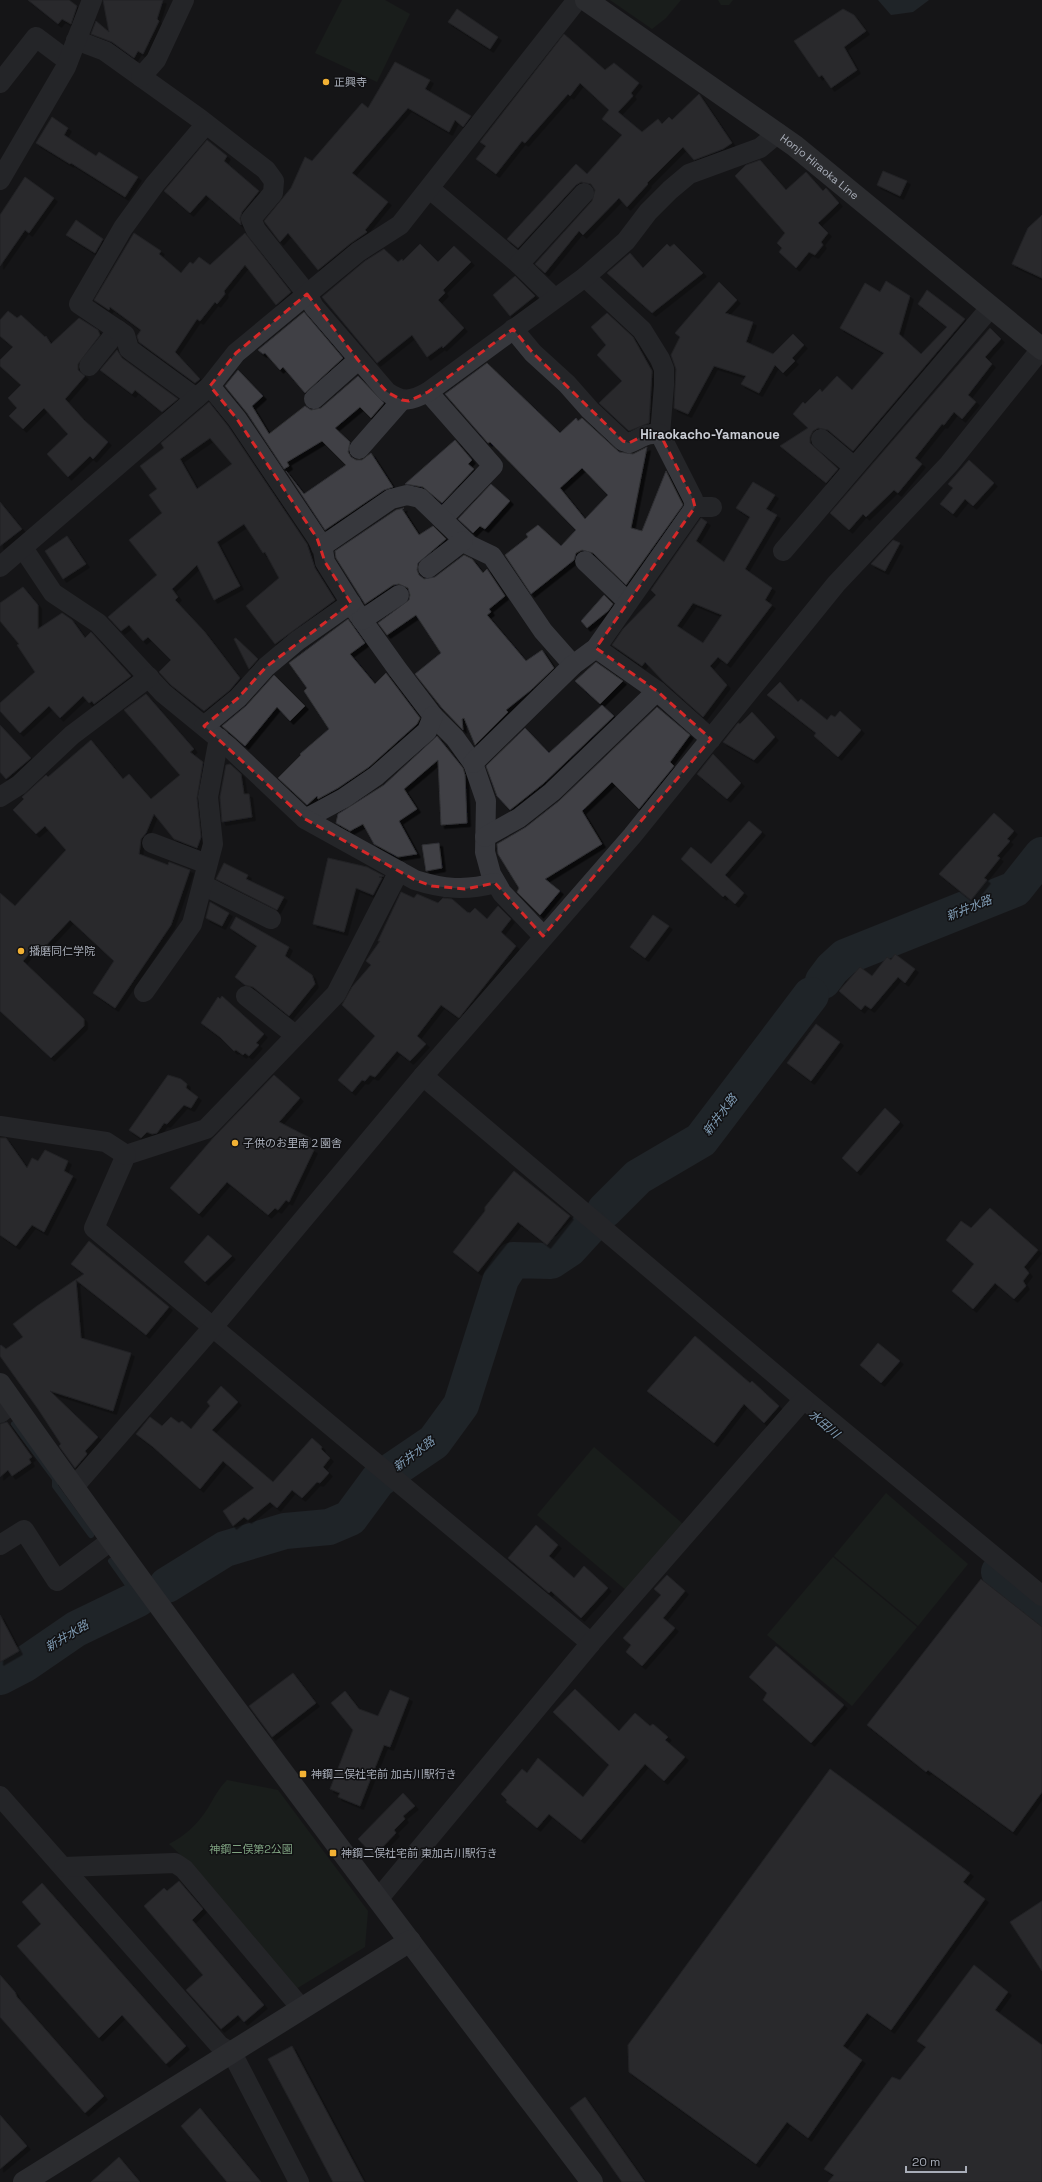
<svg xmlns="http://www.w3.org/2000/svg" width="1042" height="2182" viewBox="0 0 1042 2182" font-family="'Space Grotesk','Noto Sans JP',sans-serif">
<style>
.green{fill:#1e261f}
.water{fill:#2c353c}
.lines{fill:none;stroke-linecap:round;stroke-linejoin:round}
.stream{stroke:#2c353c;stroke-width:6}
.river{stroke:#2c353c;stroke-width:36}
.building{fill:#404145;stroke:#303034;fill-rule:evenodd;filter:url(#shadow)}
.street{stroke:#37383d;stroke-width:20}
.secondary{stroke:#45474d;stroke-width:22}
.marked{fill:none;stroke:#d62828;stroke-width:3;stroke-dasharray:8 5;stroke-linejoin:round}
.poi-dot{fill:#f2b134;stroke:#111113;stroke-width:1.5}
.labels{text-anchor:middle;stroke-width:3;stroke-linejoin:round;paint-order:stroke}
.poi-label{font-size:11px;fill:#a8adb8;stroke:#111113;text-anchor:start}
.street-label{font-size:11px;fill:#a8adb8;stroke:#111113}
.park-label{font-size:11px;fill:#7fa381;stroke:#111113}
.water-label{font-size:12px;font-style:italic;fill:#7f9bb3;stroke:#111113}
.quarter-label{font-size:13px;font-weight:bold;fill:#c9ccd4;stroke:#111113}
</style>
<defs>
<filter id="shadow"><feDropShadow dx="3.5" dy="3.5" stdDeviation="0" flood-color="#0009"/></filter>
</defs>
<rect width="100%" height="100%" fill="#161618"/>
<!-- green -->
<g class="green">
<polygon points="342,0 385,0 410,14 377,82 315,53"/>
<polygon points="610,0 681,0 666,18 652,29"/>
<polygon points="718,0 733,0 729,5 721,5"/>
<polygon points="594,1447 683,1524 627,1591 537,1515"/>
<polygon points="886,1493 968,1564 918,1626 834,1556"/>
<polygon points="833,1557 917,1627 852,1706 767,1635"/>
<path d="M227,1780L278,1790L368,1911L365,1947L296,1989L184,1858L169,1844C185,1836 198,1824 208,1808C214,1798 218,1789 227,1780Z"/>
</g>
<!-- water -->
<polygon class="water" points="878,0 929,0 913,12 891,15"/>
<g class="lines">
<!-- stream -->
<g class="stream">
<polyline points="14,1424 55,1479 55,1486 91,1535"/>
<polyline points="111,1561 138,1599"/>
</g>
<!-- river -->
<g class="river">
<polyline points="823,981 832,969 845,957 1015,889 1042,855"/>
<polyline points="605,1210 638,1177 701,1140 811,995"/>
<polyline points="999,1572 1042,1609"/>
<polyline points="167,1585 225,1549 285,1531 329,1527 350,1518 378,1480 434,1442 461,1405 501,1279 513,1260 551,1261 569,1249 590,1226"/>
<polyline points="0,1677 25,1664 76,1629 138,1599"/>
</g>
</g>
<!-- building -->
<g class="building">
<polygon points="28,0 69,0 77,6 71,24 62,19 58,24"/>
<polygon points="103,0 163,0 157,19 159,21 143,54 138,51 134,58 112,42 91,34 96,21 109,32"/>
<polygon points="457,9 498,37 490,49 448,22"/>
<polygon points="843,9 854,15 866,31 844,47 857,70 831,88 822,75 819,77 794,41"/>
<polygon points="564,34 605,70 614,63 639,83 631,93 633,96 618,112 642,132 658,119 662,124 669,117 672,120 699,94 732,143 723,149 694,160 683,147 647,183 648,184 627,207 619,198 583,235 579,231 545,273 535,264 592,201 595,190 591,184 581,182 576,185 518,248 507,239 576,164 587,174 622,135 602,119 609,110 580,83 570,96 568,94 525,143 522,141 496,174 476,159 486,146 480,142"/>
<polygon points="395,62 430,80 425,89 471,116 463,127 455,120 449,132 408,108 352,173 388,202 365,230 367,232 351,243 318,270 288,233 280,242 264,221 291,188 305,157 312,161 362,103 368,108"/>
<polygon points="52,117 68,128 64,135 96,156 99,152 138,177 125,197 71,163 70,164 36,143"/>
<polygon points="207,140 227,156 224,161 259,191 242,212 240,218 241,225 206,195 190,213 164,191"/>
<polygon points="760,160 786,190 806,172 823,191 826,188 839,203 818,223 828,233 821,242 823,245 815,255 809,252 796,268 779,252 782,248 777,243 785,233 735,176 746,165"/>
<polygon points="883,171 907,181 900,196 877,185"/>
<polygon points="25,177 54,198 29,233 25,230 0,266 0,215"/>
<polygon points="1042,215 1042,278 1012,264 1028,228"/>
<polygon points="76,220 103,239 95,253 66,235"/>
<polygon points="134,233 161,251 159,254 181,273 190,262 193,264 199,257 210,265 245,233 291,292 276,305 245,265 224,291 225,294 217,304 215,302 200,321 197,319 175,352 200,379 195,383 139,342 137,336 141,330 110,307 109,310 94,300"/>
<polygon points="420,244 438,262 454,246 471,262 443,290 445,293 438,300 464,328 443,348 442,346 427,357 412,335 377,363 322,297 365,261 384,249 398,262 402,259 403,261"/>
<polygon points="667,244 670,247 674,244 703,273 652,313 607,273 630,253 643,268"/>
<polygon points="515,276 535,296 510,316 493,295"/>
<polygon points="886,281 910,296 899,334 921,354 947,327 918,304 927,290 965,319 853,451 828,430 818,428 813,431 810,437 810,443 838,469 826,483 780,446 808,428 793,414 803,402 805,404 820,389 822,392 837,376 852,390 884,353 840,328 865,283 880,292"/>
<polygon points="719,282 737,300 725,313 753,322 746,342 773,354 793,334 804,345 792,358 795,361 783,373 775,365 759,393 741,384 746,376 714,366 688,414 674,408 676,369 671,355 680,337 675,333"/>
<polygon points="8,311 17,318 21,315 45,337 46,336 51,344 79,318 98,330 100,335 78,364 78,370 85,376 65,399 84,420 108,442 93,459 90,456 68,477 47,454 68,434 44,408 23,429 9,416 17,408 8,398 21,385 0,366 0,360 13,347 0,336 0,320"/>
<polygon points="304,312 343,358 305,393 283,367 280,370 265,353 263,354 258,350"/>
<polygon points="607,313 633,337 652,371 649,423 629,431 599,403 622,381 597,355 606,345 591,327"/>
<polygon points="990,328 1001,339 985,357 992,364 968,395 976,402 962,419 954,412 944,425 942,424 915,458 922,464 898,493 894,490 866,517 863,514 849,530 830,513"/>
<polygon points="117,350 122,358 178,399 162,412 135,390 132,394 100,370"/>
<path d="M487,363L560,433L576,418L578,421L582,418L619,452L633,454L647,447L631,528L642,531L666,471L683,505L626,585L593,553L582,550L576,553L574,560L531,594L505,555L528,537L526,534L538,525L561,546L576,530L490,442L488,443L445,394ZM582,468L608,495L585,519L560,488Z"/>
<polygon points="238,370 263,396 252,406 269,434 305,406 311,410 321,408 358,376 384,403 371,418 360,407 335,428 350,442 348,452 351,457 356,460 362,460 371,453 393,487 384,490 325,530 286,471 304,494 346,465 322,441 287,462 289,466 284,469 247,413 225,386"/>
<path d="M209,402L228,426L307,544L315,568L335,600L275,644L246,606L279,578L265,552L263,553L244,524L217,542L240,586L214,600L197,565L172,589L178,597L175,600L204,631L240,678L230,690L204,711L171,685L159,672L171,660L148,637L143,641L129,625L121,631L108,617L157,575L129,540L162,513L149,495L157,489L140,466L164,448L161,443ZM210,438L232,464L197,489L180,459Z"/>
<polygon points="455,440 472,460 468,464 474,469 442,503 423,487 405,484"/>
<polygon points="969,460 994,483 973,506 965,499 953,514 940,504 953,488 948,484"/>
<path d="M753,482L775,495L766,509L777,515L745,569L772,588L765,600L772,605L727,664L718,657L710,666L727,685L703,717L663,681L645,662L642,666L612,645L623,629L656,595L651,590L701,518L707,522L696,541L724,562L750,517L736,508ZM693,603L722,615L703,643L677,626Z"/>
<polygon points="491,484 510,501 485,529 480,526 473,533 458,519"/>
<polygon points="0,502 22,529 0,546"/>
<polygon points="404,508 402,509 419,535 433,526 446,539 418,563 417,570 419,575 424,579 435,577 464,555 472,559 483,573 487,569 505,596 489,609 491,612 487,615 526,661 542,650 554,668 531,690 506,710 508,712 475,745 464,718 462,719 463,730 442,708 415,674 441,653 416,615 387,635 378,623 409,600 410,595 408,588 399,584 393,585 365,604 336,558 335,551 396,510"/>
<polygon points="67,536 86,564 63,579 45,551"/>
<polygon points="893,540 900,543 885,571 871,564"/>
<polygon points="23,587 38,605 38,629 62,613 72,620 85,638 91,632 131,676 94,704 92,701 89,703 83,696 60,718 49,706 20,733 0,711 0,703 35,672 17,645 19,644 0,621 0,603"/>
<polygon points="604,595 613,604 608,611 587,628 581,621"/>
<polygon points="348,619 365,643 350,654 375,684 386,673 420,718 417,724 369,767 338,788 318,799 317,796 307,805 278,778 301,755 300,754 329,729 304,691 307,688 289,663"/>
<polygon points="236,638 258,659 249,669 234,639"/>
<polygon points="596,662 623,681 600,704 575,681"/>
<polygon points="274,675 305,706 290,721 277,707 245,746 222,726 246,706"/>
<polygon points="780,682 798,702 801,699 827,720 831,715 835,717 840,711 861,730 838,757 814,736 816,733 767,695"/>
<polygon points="146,694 194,749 190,752 203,762 197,798 201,837 197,848 174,839 154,814 146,833 141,839 139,854 168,865 169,862 190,870 171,925 115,1008 93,993 114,961 70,920 38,954 32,950 23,961 84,1019 84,1026 51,1058 0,1011 0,893 15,906 66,850 45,826 36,834 13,810 24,799 22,797 46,775 48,777 91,740 123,779 129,774 151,799 180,775 124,710"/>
<polygon points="602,705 614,716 544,783 510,810 497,796 486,766 525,728 549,753"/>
<polygon points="657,707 690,735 670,762 674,766 639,809 612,782 582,811 602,844 545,879 560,891 540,915 517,892 519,888 498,854 497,844 526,827 559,801"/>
<polygon points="752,712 775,737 754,760 723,742 738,723 740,724"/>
<polygon points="0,725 31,758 6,779 0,772"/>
<polygon points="437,736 463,768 465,775 467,823 441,825 438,760 404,789 417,809 399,821 417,854 398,857 374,844 363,824 350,831 336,823 338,814 384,785"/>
<polygon points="713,754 741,783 727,799 697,774"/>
<polygon points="230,764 241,774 244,794 249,794 252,817 222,822 220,797 226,765"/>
<polygon points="994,813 1014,831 1007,839 1010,841 997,856 1000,858 984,878 987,880 971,900 939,874"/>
<polygon points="749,821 762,832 725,875 744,893 735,904 725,895 723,897 681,859 691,847 711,864"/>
<polygon points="439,843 442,868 426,871 422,845"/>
<polygon points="328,858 367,867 384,876 379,877 382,878 373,895 356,888 344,932 313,924"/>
<polygon points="224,863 248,875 246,879 284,897 277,910 216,879"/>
<polygon points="401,892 414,898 417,894 438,903 443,898 452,899 467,912 470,913 475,908 487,919 498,906 511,919 501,932 516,946 459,1018 441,1005 417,1036 426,1044 410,1061 397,1051 375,1077 370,1075 365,1081 362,1080 352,1092 338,1080 375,1036 342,1005 352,987 371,965 366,961 380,941 378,941"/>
<polygon points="210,902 229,913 222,926 206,918"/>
<polygon points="653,915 669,926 645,958 630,947"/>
<polygon points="236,917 289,947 285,956 312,975 315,984 289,1016 253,987 245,985 235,977 257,946 230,928"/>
<polygon points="895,954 915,969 905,983 898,977 871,1009 865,1005 861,1010 839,991 860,967 872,976 887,957 891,960"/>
<polygon points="222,996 264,1034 256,1043 259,1045 249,1056 245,1053 243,1055 236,1050 234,1051 220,1037 201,1023 218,997 220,999"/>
<polygon points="816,1024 840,1042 811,1081 787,1063"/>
<polygon points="168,1075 181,1079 187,1084 186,1088 198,1097 191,1108 184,1105 167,1124 164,1123 157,1133 152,1134 147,1132 141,1138 129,1130"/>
<polygon points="274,1075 300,1098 279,1122 312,1139 308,1147 314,1150 289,1202 286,1200 278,1210 275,1208 268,1215 227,1182 199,1214 170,1188 214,1137"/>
<polygon points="885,1108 900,1122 857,1172 842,1158"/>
<polygon points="0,1138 6,1138 27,1168 32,1158 38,1161 45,1150 68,1161 64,1171 73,1176 44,1232 32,1225 16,1246 0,1235"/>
<polygon points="514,1171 570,1216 547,1245 518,1222 478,1272 453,1252 485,1211 485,1207"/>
<polygon points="990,1208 1038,1250 1024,1267 1029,1273 1023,1281 1026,1286 1014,1299 995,1283 973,1309 952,1291 974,1264 946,1240 961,1221 971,1228"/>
<polygon points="208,1235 232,1256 205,1282 184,1262"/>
<polygon points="89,1241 169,1307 146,1335 76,1280 81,1338 131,1353 113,1411 50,1391 98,1437 85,1451 87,1454 75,1468 59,1446 61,1444 38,1409 0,1356 0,1346 1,1345 6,1349 23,1337 13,1324 37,1306 84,1274 71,1264"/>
<polygon points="695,1336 750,1383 752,1381 779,1406 764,1423 744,1404 714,1443 647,1391"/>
<polygon points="878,1343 900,1361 881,1383 860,1365"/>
<polygon points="221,1386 238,1402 212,1430 273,1482 312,1438 322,1447 321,1449 330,1458 323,1467 329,1473 320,1483 317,1482 302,1498 292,1490 277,1508 270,1502 248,1520 244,1517 233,1526 223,1511 254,1488 223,1461 200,1489 152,1446 136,1434 150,1417 162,1426 171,1417 179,1423 182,1421 191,1429 210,1406 207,1402"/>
<polygon points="7,1422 32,1457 29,1459 31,1463 12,1476 8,1470 0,1477 0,1424"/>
<polygon points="536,1525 558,1545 549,1556 574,1578 584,1566 608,1588 581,1618 551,1591 549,1593 508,1558"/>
<polygon points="667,1575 685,1591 663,1618 675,1628 642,1666 626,1652 631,1645 623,1638 661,1595 654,1589"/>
<polygon points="981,1579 1042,1627 1042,1792 1013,1832 928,1770 926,1772 867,1725"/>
<polygon points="0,1615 19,1651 0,1662"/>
<polygon points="776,1646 844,1705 811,1743 763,1700 767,1693 749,1677"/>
<polygon points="293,1673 316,1703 272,1737 249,1706"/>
<polygon points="575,1689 619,1731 635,1713 650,1726 653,1724 668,1737 665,1740 685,1757 664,1781 645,1764 581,1840 549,1814 537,1828 506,1802 507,1800 501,1794 522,1769 527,1773 538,1758 583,1797 609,1765 553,1712"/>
<polygon points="390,1690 409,1698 390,1747 384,1745 360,1806 338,1797 340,1793 330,1789 353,1730 331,1703 345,1691 359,1709 378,1716"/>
<polygon points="830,1769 970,1873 963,1882 985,1899 891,2030 867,2013 843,2046 862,2060 808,2138 787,2122 756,2164 629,2072 628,2045"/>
<polygon points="403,1793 415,1806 403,1816 405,1819 394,1830 396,1833 374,1856 358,1839"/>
<polygon points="179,1881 203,1909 192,1920 264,2005 244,2022 238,2015 221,2029 186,1990 203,1975 144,1906 164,1888 167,1891"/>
<polygon points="42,1883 186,2046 166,2064 122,2015 99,2038 17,1946 41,1924 22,1902"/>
<polygon points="1042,1901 1042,1971 1010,1922"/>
<polygon points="974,1965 1008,1992 995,2010 1042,2045 1042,2182 828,2182 834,2175 824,2169 892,2077 900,2080 926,2047 917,2041"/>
<polygon points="0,1975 15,1992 17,1997 104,2096 85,2113 0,2017"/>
<polygon points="292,2046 364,2182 333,2182 268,2059"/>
<polygon points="585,2097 645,2182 622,2182 570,2108"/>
<polygon points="200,2108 261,2182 227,2182 181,2126"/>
<polygon points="0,2115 27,2146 0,2169"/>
<polygon points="119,2157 140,2182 91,2182"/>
</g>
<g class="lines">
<!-- street -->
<g class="street">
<path d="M76,40L105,51L200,119L266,170L274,181L273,193L251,219L256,230L307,294L314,307L387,392C403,403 411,401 428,392L493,466L442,519"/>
<polyline points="141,77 156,60 184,0"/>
<polyline points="0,83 36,37 68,61"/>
<polyline points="0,180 66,67 92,0"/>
<polyline points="430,189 519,264 554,298"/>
<polyline points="519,264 584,193"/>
<polyline points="585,277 642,330 660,359 664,369 664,385 660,434 693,499 695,507"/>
<path d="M513,329L533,353L567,384L590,410L623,441L629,443C640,439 647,432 660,434"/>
<polyline points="89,366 118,330"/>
<polyline points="210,386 237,419 317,538 323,550 325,562 355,610 398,670 433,716 455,738 473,763 486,801 485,852 491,874 502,893 543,936"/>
<polyline points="428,392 585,277 626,241 648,212 670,190 689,174 760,148 778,133"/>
<polyline points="196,398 129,349 125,335 79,304 123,228 155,184 206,124"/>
<polyline points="314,399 358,360"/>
<polyline points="821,439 854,467"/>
<polyline points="359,449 402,400"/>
<polyline points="321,547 391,499 407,495 420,498 469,545 492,556 543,631 573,665"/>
<polyline points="23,548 53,593 98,623 163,693 229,747 305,819 344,798 376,776 427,731 433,716"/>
<polyline points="783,551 991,307"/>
<polyline points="585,561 628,602"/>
<polyline points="0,567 210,386 236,353 358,252 400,225 577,0"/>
<polyline points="428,568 463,541"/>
<polyline points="362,620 399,595"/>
<polyline points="596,648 657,691 711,739"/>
<polyline points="204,726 238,698 266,667 297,641 351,603"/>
<polyline points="473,763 573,665 596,648 695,507 712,507"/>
<polyline points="0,797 19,785 72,735 149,677"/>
<path d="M305,819L415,880C443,889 466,891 495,883"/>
<polyline points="485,837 519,818 552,792 657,691"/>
<polyline points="152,843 207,864"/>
<polyline points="399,871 336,994 206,1129 126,1155 94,1228 591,1643"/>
<polyline points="203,885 271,919"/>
<polyline points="144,992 192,924 213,844 208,797 219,738"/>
<polyline points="246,996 295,1035"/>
<polyline points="423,1076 804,1399 1042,1596"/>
<polyline points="0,1126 106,1142 126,1155"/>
<polyline points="0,1413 13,1403"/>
<polyline points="73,1488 213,1327 423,1076 632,836 836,584 949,464 1042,348"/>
<polyline points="0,1545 24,1530 57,1581 112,1540"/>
<polyline points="0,1796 220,2046 232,2053 299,2182"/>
<polyline points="64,1867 175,1863 184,1869 302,2009"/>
<polyline points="379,1898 591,1643 804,1399"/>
</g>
<!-- secondary -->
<g class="secondary">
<path id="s1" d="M586,0L795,146L1042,349"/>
<path d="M0,1384C191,1655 392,1918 592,2182"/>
<polyline points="24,2182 410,1941"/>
</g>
</g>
<!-- marked area -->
<path d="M0 0H1042V2182H0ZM307,294L358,360L387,392L402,400L409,401L428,392L513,329L533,353L623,441L629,443L645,435L660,434L693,499L695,507L596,648L657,691L711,739L543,936L495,883L465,889L432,886L415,880L305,819L204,726L238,698L266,667L351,603L325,562L317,538L237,419L210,386L236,353Z" fill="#161618" fill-opacity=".55" fill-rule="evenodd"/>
<path class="marked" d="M307,294L358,360L387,392L402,400L409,401L428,392L513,329L533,353L623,441L629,443L645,435L660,434L693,499L695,507L596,648L657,691L711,739L543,936L495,883L465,889L432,886L415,880L305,819L204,726L238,698L266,667L351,603L325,562L317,538L237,419L210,386L236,353Z"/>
<!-- markers -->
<g class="poi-dot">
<circle cx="326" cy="82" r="4"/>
<circle cx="21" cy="951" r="4"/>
<circle cx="235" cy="1143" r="4"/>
<rect x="299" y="1770" width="8" height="8" rx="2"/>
<rect x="329" y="1849" width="8" height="8" rx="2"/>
</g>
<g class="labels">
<!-- poi labels -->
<g class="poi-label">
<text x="334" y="86">正興寺</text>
<text x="29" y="955">播磨同仁学院</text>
<text x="243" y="1147">子供のお里南２園舎</text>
<text x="311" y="1778">神鋼二俣社宅前 加古川駅行き</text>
<text x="341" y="1857">神鋼二俣社宅前 東加古川駅行き</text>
</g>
<!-- street labels -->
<g class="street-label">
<text dy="4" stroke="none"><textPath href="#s1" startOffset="287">Honjo Hiraoka Line</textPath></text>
</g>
<!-- park labels -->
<g class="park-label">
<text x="251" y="1853">神鋼二俣第2公園</text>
</g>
<!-- water labels -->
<g class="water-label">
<text transform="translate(969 908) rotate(-22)" y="4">新井水路</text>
<text transform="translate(720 1115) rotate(-53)" y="4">新井水路</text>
<text transform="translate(824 1424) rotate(40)" y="4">水田川</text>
<text transform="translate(414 1454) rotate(-37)" y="4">新井水路</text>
<text transform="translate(67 1636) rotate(-31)" y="4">新井水路</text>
</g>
<!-- quarter labels -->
<g class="quarter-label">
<text x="710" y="439">Hiraokacho-Yamanoue</text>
</g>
</g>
<!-- scale -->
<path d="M906 2166v6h60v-6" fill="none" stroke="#a8adb8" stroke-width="2"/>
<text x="912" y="2166" font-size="12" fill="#a8adb8" stroke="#111113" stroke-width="3" paint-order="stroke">20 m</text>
</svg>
